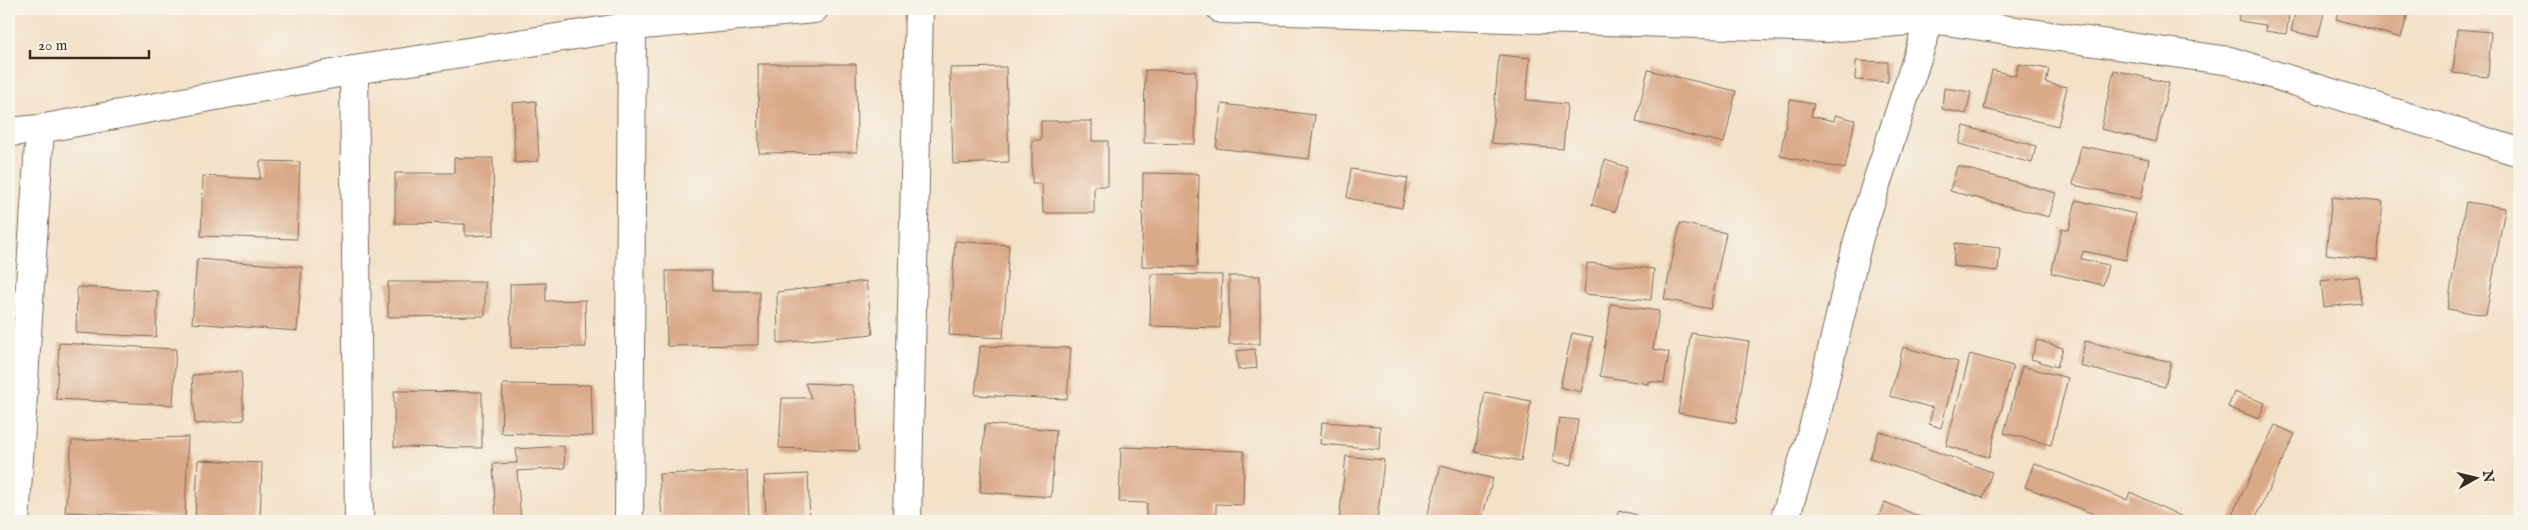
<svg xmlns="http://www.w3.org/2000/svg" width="2528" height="530" viewBox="0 0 2528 530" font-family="'IM FELL English',serif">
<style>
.building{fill:#daa988}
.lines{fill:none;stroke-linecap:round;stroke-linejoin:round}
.street-casing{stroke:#7b6a5a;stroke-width:30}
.street{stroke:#fff;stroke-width:28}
</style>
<rect width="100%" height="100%" fill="#f7f3e8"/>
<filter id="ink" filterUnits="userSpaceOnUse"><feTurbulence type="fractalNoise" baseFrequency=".02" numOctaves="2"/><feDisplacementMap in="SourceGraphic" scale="10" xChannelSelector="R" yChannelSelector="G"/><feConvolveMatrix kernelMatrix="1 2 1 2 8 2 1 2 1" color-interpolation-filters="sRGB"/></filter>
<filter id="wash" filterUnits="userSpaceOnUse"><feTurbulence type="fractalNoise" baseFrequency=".0096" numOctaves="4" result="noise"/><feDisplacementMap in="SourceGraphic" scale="20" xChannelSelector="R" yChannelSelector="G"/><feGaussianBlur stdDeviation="1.12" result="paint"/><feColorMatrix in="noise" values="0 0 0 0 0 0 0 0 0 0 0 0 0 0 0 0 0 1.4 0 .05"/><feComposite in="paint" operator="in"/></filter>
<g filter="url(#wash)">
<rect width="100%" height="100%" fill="#f3e1c8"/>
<g id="blocks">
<!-- building -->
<g class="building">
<polygon points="2240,9 2290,9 2286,34 2265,31 2266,25 2238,21"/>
<polygon points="2296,9 2325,9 2318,37 2291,31"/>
<polygon points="2339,9 2409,9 2401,38 2336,19"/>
<polygon points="2457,29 2491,32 2488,77 2453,73"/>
<polygon points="1499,55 1530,58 1526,100 1567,104 1563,149 1491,143"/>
<polygon points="1856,61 1888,62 1888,82 1855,80"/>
<polygon points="758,64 856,64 857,152 759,153"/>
<polygon points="2018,64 2049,69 2046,83 2067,87 2058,126 1984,109 1992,70 2016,76"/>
<polygon points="1006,67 1009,162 953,164 950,68"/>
<polygon points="1145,70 1196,71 1195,144 1144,143"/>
<polygon points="1648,70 1736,91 1724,143 1636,122"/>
<polygon points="2114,70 2169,83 2156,142 2101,129"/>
<polygon points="1944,88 1971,92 1966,114 1942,109"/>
<polygon points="1790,100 1814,104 1811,116 1834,121 1835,115 1855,120 1845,169 1780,156"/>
<polygon points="536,101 539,161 515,163 512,103"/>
<polygon points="1222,104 1315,115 1309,159 1216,148"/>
<polygon points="1041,121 1092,121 1092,141 1108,141 1108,186 1094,186 1094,213 1043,213 1042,184 1032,184 1032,140 1041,140"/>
<polygon points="1964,126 2036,146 2032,163 1959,144"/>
<polygon points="2081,146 2149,159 2141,199 2073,185"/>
<polygon points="454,158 493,158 494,235 465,236 465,224 395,223 395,173 454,173"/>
<polygon points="1605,160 1627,167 1615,212 1592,205"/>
<polygon points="260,161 300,162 297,239 201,236 203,176 260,179"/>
<polygon points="1957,166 2056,193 2049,217 1950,191"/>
<polygon points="1351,169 1408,178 1402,208 1347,198"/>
<polygon points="1143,173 1199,174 1197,267 1142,266"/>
<polygon points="2332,197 2383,202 2377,260 2326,254"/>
<polygon points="2076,200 2136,214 2126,260 2083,251 2081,259 2108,265 2103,285 2051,273 2062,228 2069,230"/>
<polygon points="2466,202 2505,208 2486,315 2447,309"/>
<polygon points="1680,223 1726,233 1710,309 1664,299"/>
<polygon points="955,241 1009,245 1003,338 949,335"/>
<polygon points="1955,243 2000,248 1998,271 1953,266"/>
<polygon points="197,259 302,267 297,331 192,323"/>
<polygon points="1587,263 1654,269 1651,300 1584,294"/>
<polygon points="666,271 711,271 712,291 759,291 759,345 667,346"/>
<polygon points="1151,274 1222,275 1220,328 1150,326"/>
<rect x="1229" y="276" width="31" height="68"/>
<polygon points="2358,276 2361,303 2324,307 2321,281"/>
<polygon points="866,281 873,334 778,343 777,292"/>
<polygon points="388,282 485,282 485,316 388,317"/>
<polygon points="546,283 546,301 585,300 586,347 511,348 510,284"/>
<polygon points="77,287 158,291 156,337 76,333"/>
<polygon points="1611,304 1659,311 1653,349 1669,352 1664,383 1648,381 1648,384 1600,376"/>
<polygon points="1572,333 1593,337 1581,392 1560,387"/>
<polygon points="1691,333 1749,342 1736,423 1678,413"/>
<polygon points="2037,340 2063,348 2057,367 2031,359"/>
<polygon points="2085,341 2171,362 2165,387 2080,366"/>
<polygon points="59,343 176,349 173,405 56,399"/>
<polygon points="980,346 1071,348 1067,399 975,395"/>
<polygon points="1903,347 1958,362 1941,428 1929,424 1933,408 1890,396"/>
<polygon points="1255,349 1257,368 1238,370 1236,351"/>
<polygon points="1970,354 2013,366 1989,457 1946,446"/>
<polygon points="2022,366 2068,378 2051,445 2004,433"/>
<polygon points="241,371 244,420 195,424 192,375"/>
<polygon points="805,383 852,385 856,400 859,451 779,448 782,398 811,398"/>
<polygon points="503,384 591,385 593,436 501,433"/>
<polygon points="394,391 482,392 482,448 394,447"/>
<polygon points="1485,392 1531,401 1521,461 1475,452"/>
<polygon points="2234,392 2265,403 2259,419 2228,407"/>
<polygon points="1559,418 1578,420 1572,465 1553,462"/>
<polygon points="1322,422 1380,426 1379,449 1320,444"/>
<polygon points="985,424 1056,430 1051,497 980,492"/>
<polygon points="2275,425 2295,434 2254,521 2229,521"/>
<polygon points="1879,431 1992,472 1983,498 1870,458"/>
<polygon points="188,437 185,517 65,512 72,441"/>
<polygon points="564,446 565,468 517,471 521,521 496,521 493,464 517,463 516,449"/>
<polygon points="1121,447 1244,451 1243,505 1216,504 1216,520 1146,518 1147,503 1119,502"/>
<polygon points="1346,456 1384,460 1377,521 1339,521"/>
<polygon points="198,460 262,463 260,521 195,519"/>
<polygon points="2034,463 2127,500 2130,492 2191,521 2111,521 2025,487"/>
<polygon points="1441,465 1493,479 1481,521 1426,521"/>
<polygon points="747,471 749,521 662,521 659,474"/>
<polygon points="808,474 810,521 766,521 764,476"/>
<polygon points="1885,502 1930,521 1876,521"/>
<polygon points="1619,510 1637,515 1635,521 1615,521"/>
</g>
</g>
</g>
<g filter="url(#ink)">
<use href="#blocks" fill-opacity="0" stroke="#7b6a5a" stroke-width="1"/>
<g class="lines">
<!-- street casing -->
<g class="street-casing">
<g id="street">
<polyline points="1221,9 1827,28 1931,19 2230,61 2519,152"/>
<polyline points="354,70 359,521"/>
<polyline points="9,132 40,129 354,70 632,26 814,9"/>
<polyline points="15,521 40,129"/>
<polyline points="629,521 632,26"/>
<polyline points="907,521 919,9"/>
<polyline points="1784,521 1814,425 1859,237 1933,9"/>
</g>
</g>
<!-- street -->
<use href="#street" class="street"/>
</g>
</g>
<!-- margin -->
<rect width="2528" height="530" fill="none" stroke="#f7f3e8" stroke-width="30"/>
<!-- north arrow -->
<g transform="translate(2476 478) rotate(82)" stroke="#f7f3e8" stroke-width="4" paint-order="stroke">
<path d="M0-4L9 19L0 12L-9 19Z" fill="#3b2a1e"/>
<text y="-8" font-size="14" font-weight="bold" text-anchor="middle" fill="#3b2a1e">N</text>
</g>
<!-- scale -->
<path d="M30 50v8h119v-8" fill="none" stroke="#3b2a1e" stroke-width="2.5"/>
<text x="38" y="50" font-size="15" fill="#3b2a1e" stroke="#f7f3e8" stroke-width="4" paint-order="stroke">20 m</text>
</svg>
